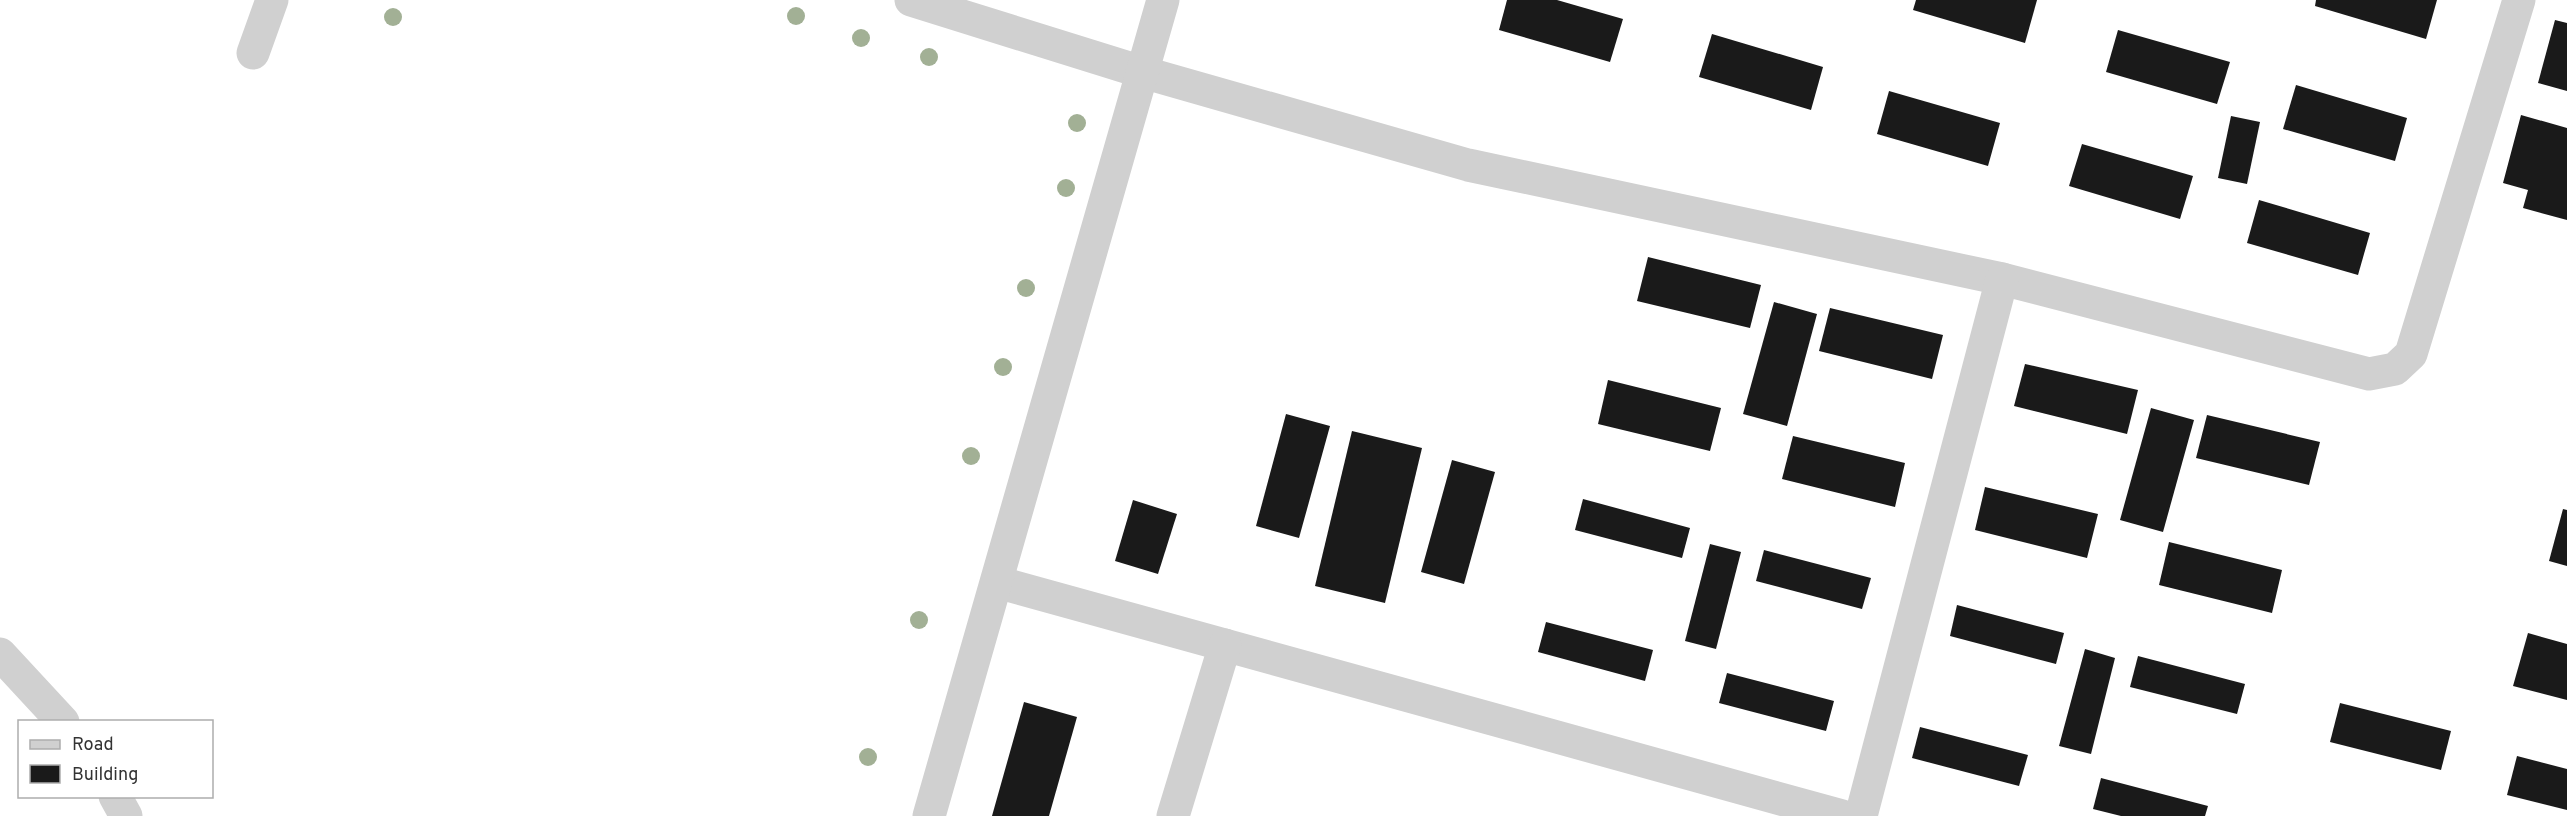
<svg xmlns="http://www.w3.org/2000/svg" width="2567" height="816" viewBox="0 0 2567 816" font-family="Overpass,sans-serif">
<style>
.building{fill:#1a1a1a}
.lines{fill:none;stroke-linecap:round;stroke-linejoin:round}
.minor{stroke:#d0d0d0;stroke-width:33}
.tree{fill:#a2b095}
</style>
<rect width="100%" height="100%" fill="#fff"/>
<!-- building -->
<g class="building">
<polygon points="1507,0 1557,0 1623,19 1610,62 1499,30"/>
<polygon points="1916,0 2037,0 2025,43 1913,10"/>
<polygon points="2316,0 2437,0 2426,39 2315,6"/>
<polygon points="2555,20 2567,23 2567,91 2538,83"/>
<polygon points="2118,30 2230,62 2217,104 2106,72"/>
<polygon points="1712,34 1823,67 1811,110 1699,77"/>
<polygon points="2296,85 2407,118 2395,161 2283,129"/>
<polygon points="1889,91 2000,123 1988,166 1877,134"/>
<polygon points="2521,115 2567,128 2567,220 2523,208 2528,190 2503,183"/>
<polygon points="2231,116 2260,122 2247,184 2218,178"/>
<polygon points="2082,144 2193,176 2180,219 2069,186"/>
<polygon points="2259,200 2370,233 2358,275 2247,243"/>
<polygon points="1648,257 1761,285 1750,328 1637,301"/>
<polygon points="1774,302 1817,314 1787,426 1743,414"/>
<polygon points="1830,308 1943,335 1932,379 1819,351"/>
<polygon points="2025,364 2138,390 2127,434 2014,406"/>
<polygon points="1608,380 1721,408 1710,451 1598,424"/>
<polygon points="2151,408 2194,420 2163,532 2120,520"/>
<polygon points="1286,414 1330,426 1299,538 1256,526"/>
<polygon points="2207,415 2320,442 2309,485 2196,458"/>
<polygon points="1352,431 1422,448 1385,603 1315,586"/>
<polygon points="1793,436 1905,463 1895,507 1782,479"/>
<polygon points="1452,460 1495,472 1464,584 1421,572"/>
<polygon points="1985,487 2098,514 2087,558 1975,530"/>
<polygon points="1583,499 1690,528 1682,558 1575,530"/>
<polygon points="1133,500 1177,514 1158,574 1115,561"/>
<polygon points="2563,509 2567,510 2567,566 2549,561"/>
<polygon points="2169,542 2282,570 2272,613 2159,585"/>
<polygon points="1710,544 1741,552 1716,649 1685,641"/>
<polygon points="1764,550 1871,578 1862,609 1756,581"/>
<polygon points="1957,605 2064,633 2056,664 1950,636"/>
<polygon points="1546,622 1653,650 1645,681 1538,652"/>
<polygon points="2528,633 2567,644 2567,700 2513,686"/>
<polygon points="2085,649 2115,658 2091,754 2059,746"/>
<polygon points="2138,656 2245,684 2237,714 2130,687"/>
<polygon points="1727,673 1834,701 1826,731 1719,703"/>
<polygon points="1024,702 1077,717 1049,816 992,816"/>
<polygon points="2340,703 2451,731 2441,770 2330,742"/>
<polygon points="1920,727 2028,755 2019,786 1912,758"/>
<polygon points="2517,756 2567,769 2567,810 2507,795"/>
<polygon points="2101,778 2208,806 2205,816 2121,816 2093,809"/>
</g>
<g class="lines">
<!-- minor -->
<g class="minor">
<polyline points="911,0 1142,72 1468,165 2002,279 2369,374 2395,369 2411,354 2519,0"/>
<polyline points="253,53 272,0"/>
<polyline points="997,582 1842,816"/>
<polyline points="0,654 63,722"/>
<polyline points="115,796 126,816"/>
<polyline points="929,816 1163,0"/>
<polyline points="1173,816 1225,645"/>
<polyline points="1861,816 2002,279"/>
</g>
</g>
<!-- trees -->
<g class="tree">
<circle cx="796" cy="16" r="9"/>
<circle cx="393" cy="17" r="9"/>
<circle cx="861" cy="38" r="9"/>
<circle cx="929" cy="57" r="9"/>
<circle cx="1077" cy="123" r="9"/>
<circle cx="1066" cy="188" r="9"/>
<circle cx="1026" cy="288" r="9"/>
<circle cx="1003" cy="367" r="9"/>
<circle cx="971" cy="456" r="9"/>
<circle cx="919" cy="620" r="9"/>
<circle cx="868" cy="757" r="9"/>
</g>
<!-- legend -->
<rect x="18" y="720" width="195" height="78" fill="#ffffff" stroke="#adadad" stroke-width="1.5"/>
<rect x="30" y="740" width="30" height="9" fill="#d0d0d0" stroke="#adadad" stroke-width="1.5"/>
<text x="72" y="750" font-size="18" fill="#333333">Road</text>
<rect x="30" y="765" width="30" height="18" fill="#1a1a1a" stroke="#adadad" stroke-width="1.5"/>
<text x="72" y="780" font-size="18" fill="#333333">Building</text>
</svg>
